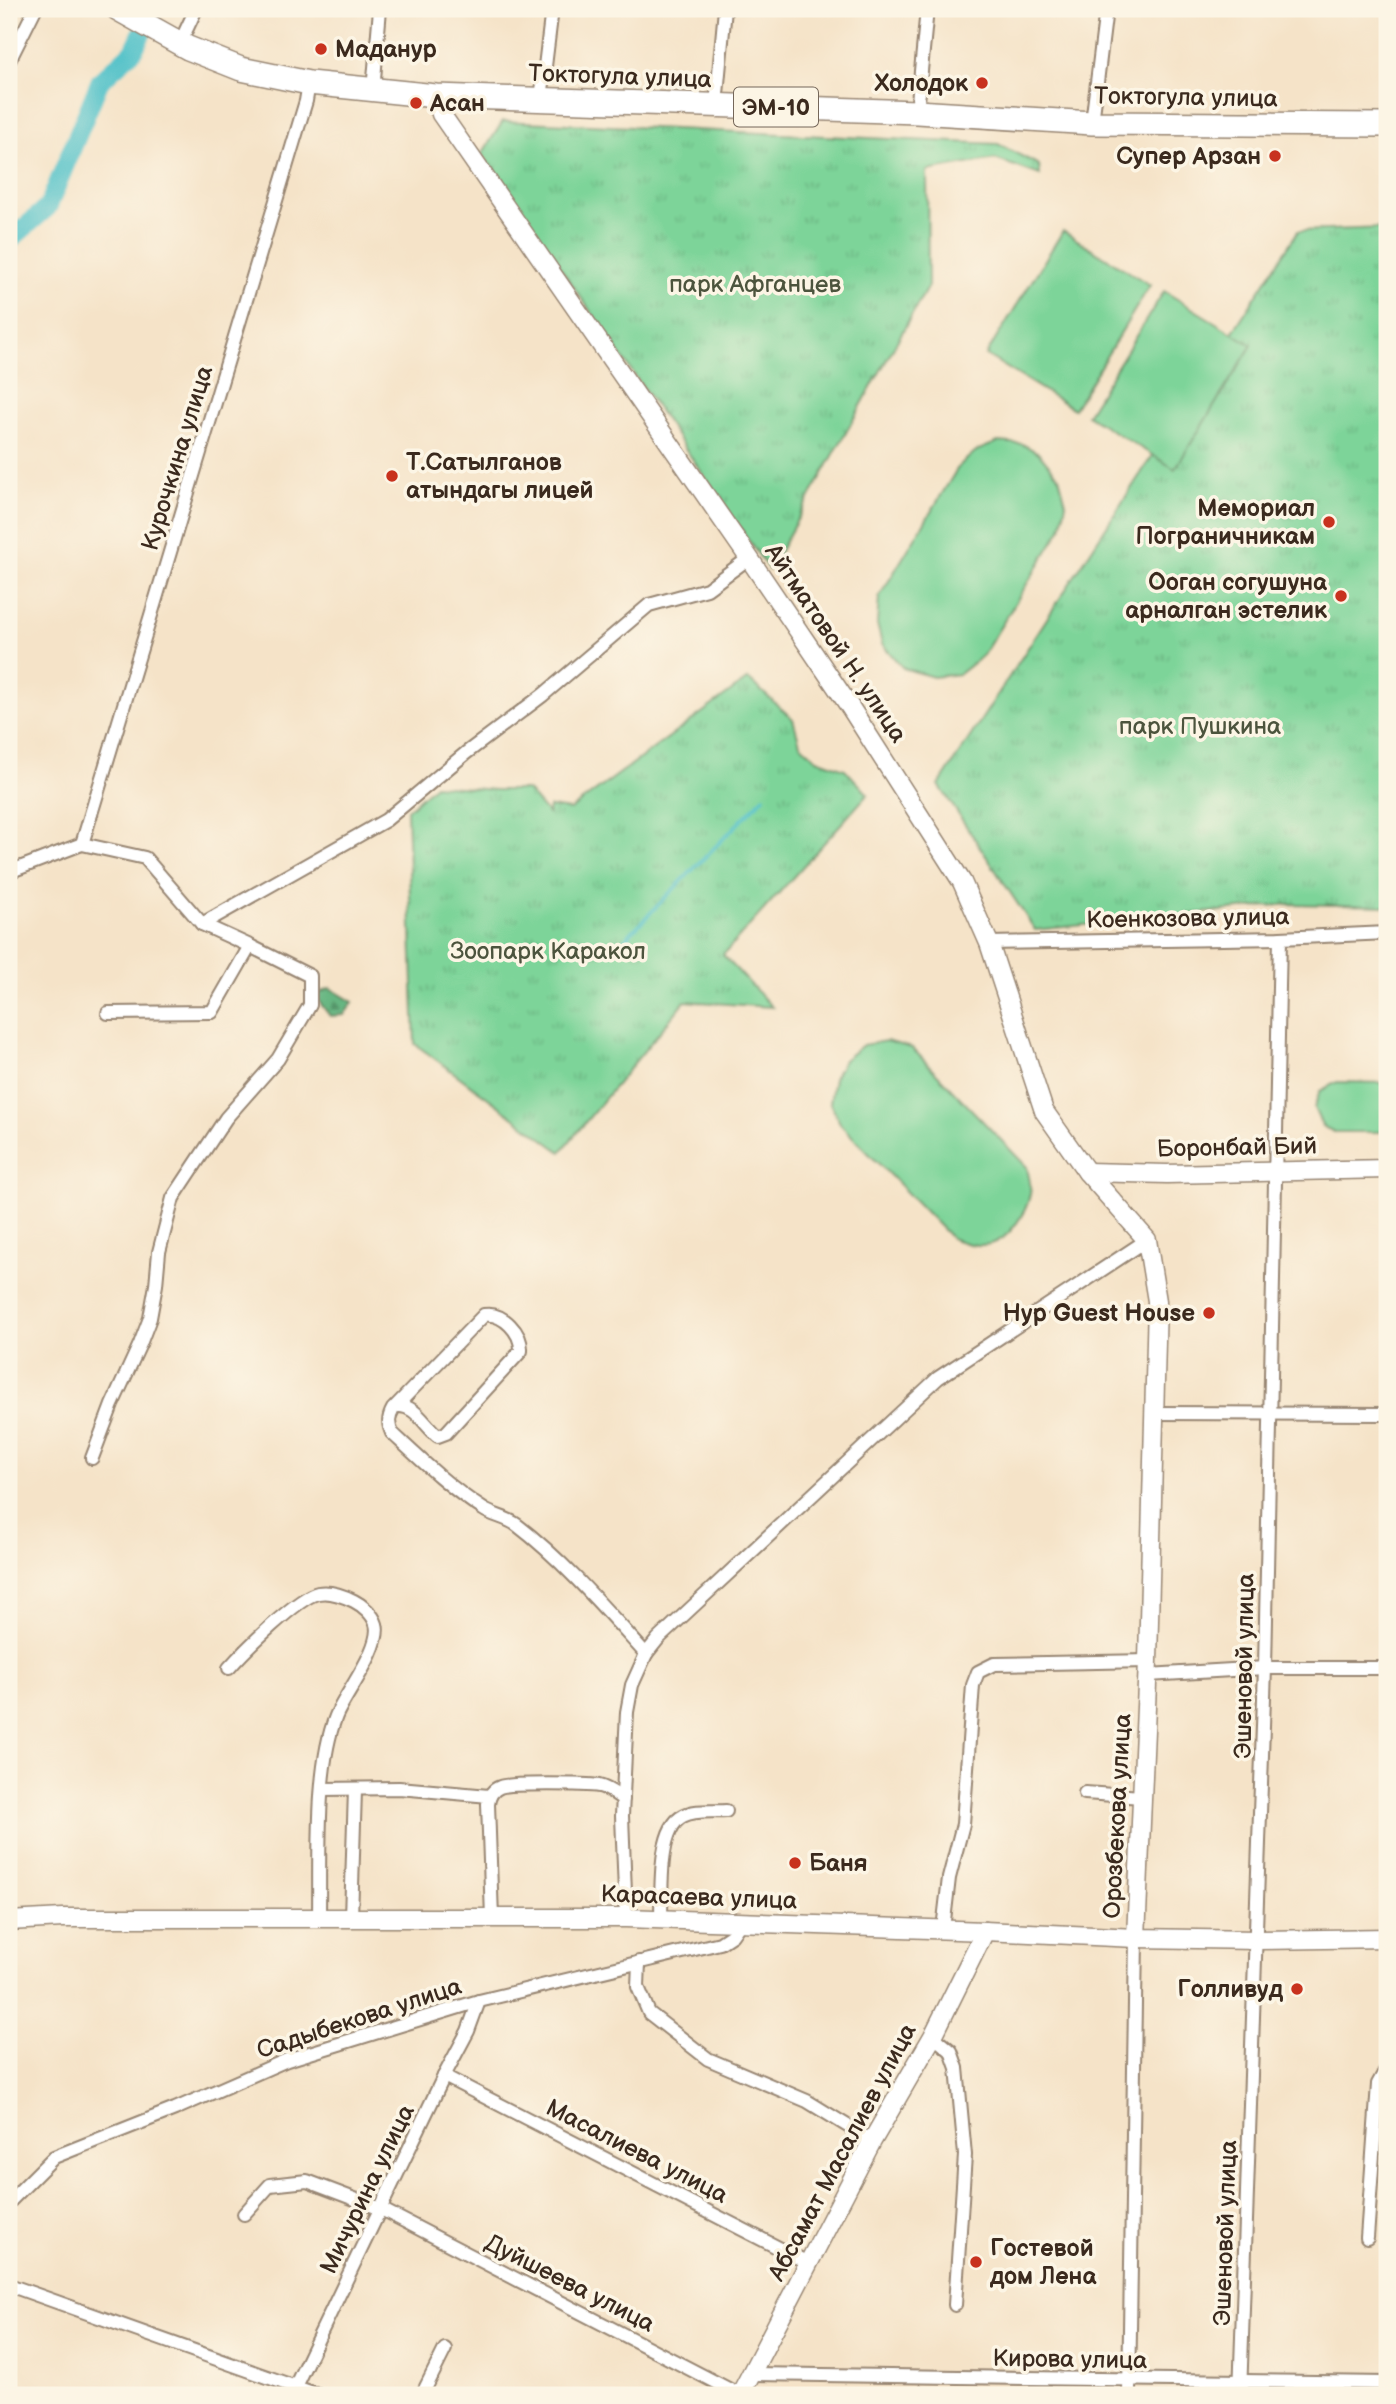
<svg xmlns="http://www.w3.org/2000/svg" width="1396" height="2404" viewBox="0 0 1396 2404" font-family="'Balsamiq Sans',sans-serif">
<style>
.grass{fill:url(#grass-tufts);stroke:#5c7f5c;stroke-width:2}
.forest{fill:url(#forest-firs);stroke:#507050;stroke-width:2}
.garden{fill:#7dd499;stroke:#5c7f5c;stroke-width:2}
.lines{fill:none;stroke-linecap:round;stroke-linejoin:round}
.stream{stroke:#54c2c9;stroke-width:3.5}
.river{stroke:#54c2c9;stroke-width:19}
.street-casing{stroke:#988673;stroke-width:16}
.secondary-casing{stroke:#988673;stroke-width:21}
.highway-casing{stroke:#988673;stroke-width:26}
.street{stroke:#fff;stroke-width:12}
.secondary{stroke:#fff;stroke-width:18}
.highway{stroke:#fff;stroke-width:23}
.poi-dot{fill:#c8321e;stroke:#fcf5e5;stroke-width:2.5}
.labels{text-anchor:middle;stroke-width:7;stroke-linejoin:round;paint-order:stroke}
.shield{fill:#fcf5e5;stroke:#75675a;stroke-width:2}
.shield-label{font-size:23px;font-weight:bold;fill:#3b2a1e}
.poi-label{font-size:24px;font-weight:bold;fill:#3b2a1e;stroke:#fcf5e5;text-anchor:end}
.street-label{font-size:24px;fill:#3b2a1e;stroke:#fcf5e5}
.park-label{font-size:24px;fill:#4c543d;stroke:#fcf5e5}
</style>
<defs>
<pattern id="grass-tufts" width="24" height="20" patternUnits="userSpaceOnUse" patternTransform="scale(1.75)"><rect width="24" height="20" fill="#7dd499"/><path d="M3 7l-1-3M5 7V3M7 7l1-3M15 17l-1-3M17 17v-4M19 17l1-3" fill="none" stroke="#6db683"/></pattern>
<pattern id="forest-firs" width="22" height="20" patternUnits="userSpaceOnUse" patternTransform="scale(1.75)"><rect width="22" height="20" fill="#66b681"/><path d="M5 1l3.5 6h-7zM16 11l3.5 6h-7z" fill="#559469"/></pattern>
</defs>
<rect width="100%" height="100%" fill="#fcf5e5"/>
<filter id="ink" filterUnits="userSpaceOnUse"><feTurbulence type="fractalNoise" baseFrequency=".0143" numOctaves="2"/><feDisplacementMap in="SourceGraphic" scale="14" xChannelSelector="R" yChannelSelector="G"/><feConvolveMatrix kernelMatrix="1 2 1 2 8 2 1 2 1" color-interpolation-filters="sRGB"/></filter>
<filter id="wash" filterUnits="userSpaceOnUse"><feTurbulence type="fractalNoise" baseFrequency=".00686" numOctaves="4" result="noise"/><feDisplacementMap in="SourceGraphic" scale="28" xChannelSelector="R" yChannelSelector="G"/><feGaussianBlur stdDeviation="1.57" result="paint"/><feColorMatrix in="noise" values="0 0 0 0 0 0 0 0 0 0 0 0 0 0 0 0 0 1.4 0 .05"/><feComposite in="paint" operator="in"/></filter>
<g filter="url(#wash)">
<rect width="100%" height="100%" fill="#f5e3c8"/>
<!-- grass -->
<g class="grass">
<polygon points="503,121 998,144 1039,165 1040,175 995,159 927,171 928,286 769,570 482,154"/>
<polygon points="1387,228 1387,906 1289,904 1035,930 939,785 1298,231"/>
<polygon points="748,679 793,719 800,744 817,759 845,769 868,794 723,955 772,1007 685,1001 561,1152 415,1044 407,810 435,785 495,790 527,790 548,814 549,807 570,810"/>
</g>
<!-- forest -->
<polygon class="forest" points="330,988 353,1002 344,1015 330,1016 314,995"/>
<!-- garden -->
<g class="garden">
<polygon points="1063,231 1150,285 1074,409 986,355"/>
<polygon points="1164,291 1252,345 1175,469 1087,415"/>
<polygon points="998,442 1022,444 1039,453 1059,477 1066,503 1061,529 983,655 959,674 933,677 903,668 882,644 877,624 879,597 959,466 976,451"/>
<path d="M886,1041L912,1048L1027,1167C1028,1175 1032,1186 1030,1194C1027,1212 1008,1241 990,1244C975,1247 964,1243 951,1238L841,1125L830,1103L834,1078L844,1060L863,1045Z"/>
<polygon points="1337,1082 1387,1083 1387,1132 1334,1132 1322,1126 1314,1108 1320,1091"/>
</g>
<g class="lines">
<!-- stream -->
<polyline class="stream" points="623,941 764,797"/>
<!-- river -->
<polyline class="river" points="9,241 48,207 100,81 134,50 153,9"/>
</g>
</g>
<g filter="url(#ink)">
<g class="lines">
<!-- street casing -->
<g class="street-casing">
<g id="street">
<polyline points="180,43 196,9"/>
<polyline points="9,61 35,9"/>
<polyline points="373,91 380,9"/>
<polyline points="541,99 552,9"/>
<polyline points="716,105 725,9"/>
<polyline points="917,112 927,9"/>
<polyline points="1092,123 1106,9"/>
<polyline points="82,844 306,101 309,83"/>
<polyline points="82,844 145,858 202,924 250,946 212,1012 108,1013"/>
<polyline points="9,872 82,844"/>
<polyline points="202,924 386,820 466,753 543,695 649,605 707,589 749,558"/>
<polyline points="989,943 1280,938 1387,933"/>
<path d="M397,1406C415,1404 425,1426 438,1436L446,1433L521,1351C522,1333 503,1312 484,1315L393,1409C388,1418 388,1424 392,1433C421,1460 450,1488 483,1509C493,1516 506,1517 517,1525C563,1560 607,1611 646,1654"/>
<polyline points="1153,1413 1387,1414"/>
<polyline points="92,1458 112,1405 140,1344 150,1318 156,1285 159,1252 173,1198 226,1118 278,1059 310,1005 310,976 250,946"/>
<path d="M229,1668C244,1651 298,1597 318,1593C329,1591 344,1596 354,1601C362,1605 373,1614 376,1624C383,1646 345,1694 336,1716C315,1768 320,1861 319,1918"/>
<polyline points="1148,1675 1265,1668 1387,1668"/>
<polyline points="323,1789 399,1788 489,1796"/>
<polyline points="1085,1793 1142,1797"/>
<polyline points="351,1918 355,1790"/>
<path d="M492,1918L488,1804C489,1796 492,1790 500,1787C509,1783 587,1784 599,1786C608,1788 615,1794 623,1799"/>
<polyline points="626,1918 622,1816 627,1712 632,1685 646,1654 658,1639 938,1378 1147,1240"/>
<path d="M661,1920C662,1895 657,1829 683,1816C694,1809 713,1812 726,1811"/>
<polyline points="943,1929 949,1878 963,1824 973,1685 978,1672 994,1664 1148,1661"/>
<polyline points="639,1962 638,1987 649,2013 708,2059 807,2101 872,2141"/>
<polyline points="933,2036 951,2051 957,2068 965,2155 955,2305"/>
<polyline points="444,2076 810,2264"/>
<polyline points="9,2202 54,2157 175,2109 287,2060 479,2001 720,1943 732,1935 741,1922"/>
<polyline points="244,2214 270,2185 307,2181 381,2209 740,2395"/>
<polyline points="1367,2238 1378,2084 1387,2068"/>
<polyline points="9,2285 318,2395"/>
<polyline points="752,2374 1387,2383"/>
<polyline points="291,2395 444,2076 468,2031 479,2001"/>
<polyline points="422,2395 445,2349"/>
<polyline points="1129,2395 1136,1938"/>
<polyline points="1240,2395 1265,1668 1280,938"/>
</g>
</g>
<!-- secondary casing -->
<g class="secondary-casing">
<g id="secondary">
<polyline points="436,96 441,114 749,558 850,707 962,882 989,943 1044,1111 1087,1172 1147,1240 1157,1301 1148,1661 1136,1938"/>
<polyline points="1087,1172 1167,1174 1387,1169"/>
<polyline points="9,1921 63,1918 626,1918 985,1931 1136,1938 1257,1940 1387,1938"/>
<polyline points="740,2395 872,2141 933,2036 985,1931"/>
</g>
</g>
<!-- highway casing -->
<g class="highway-casing">
<polyline id="highway" points="118,9 188,48 241,69 309,83 436,96 917,112 1092,123 1387,125"/>
</g>
<!-- street -->
<use href="#street" class="street"/>
<!-- secondary -->
<use href="#secondary" class="secondary"/>
<!-- highway -->
<use href="#highway" class="highway"/>
</g>
</g>
<!-- markers -->
<g class="poi-dot">
<circle cx="321" cy="49" r="7"/>
<circle cx="982" cy="83" r="7"/>
<circle cx="416" cy="103" r="7"/>
<circle cx="1275" cy="156" r="7"/>
<circle cx="392" cy="476" r="7"/>
<circle cx="1329" cy="522" r="7"/>
<circle cx="1341" cy="596" r="7"/>
<circle cx="1209" cy="1313" r="7"/>
<circle cx="795" cy="1863" r="7"/>
<circle cx="1297" cy="1989" r="7"/>
<circle cx="976" cy="2262" r="7"/>
</g>
<g class="labels">
<!-- shield labels -->
<rect class="shield" x="734" y="87.5" width="84" height="39" rx="5"/>
<g class="shield-label">
<text x="776" y="115">ЭМ-10</text>
</g>
<!-- poi labels -->
<g class="poi-label">
<text x="335" y="57" text-anchor="start">Маданур</text>
<text x="968" y="91">Холодок</text>
<text x="430" y="111" text-anchor="start">Асан</text>
<text x="1261" y="164">Супер Арзан</text>
<text x="406" y="470" text-anchor="start">Т.Сатылганов<tspan x="406" dy="28">атындагы лицей</tspan></text>
<text x="1315" y="516">Мемориал<tspan x="1315" dy="28">Пограничникам</tspan></text>
<text x="1327" y="590">Ооган согушуна<tspan x="1327" dy="28">арналган эстелик</tspan></text>
<text x="1195" y="1321">Нур Guest House</text>
<text x="809" y="1871" text-anchor="start">Баня</text>
<text x="1283" y="1997">Голливуд</text>
<text x="990" y="2256" text-anchor="start">Гостевой<tspan x="990" dy="28">дом Лена</tspan></text>
</g>
<!-- street labels -->
<g class="street-label">
<text transform="translate(620 76) rotate(2)" y="8">Токтогула улица</text>
<text transform="translate(1186 97) rotate(1)" y="8">Токтогула улица</text>
<text transform="translate(177 458) rotate(-73)" y="8">Курочкина улица</text>
<text transform="translate(836 643) rotate(56)" y="8">Айтматовой Н. улица</text>
<text transform="translate(1188 918) rotate(-1)" y="8">Коенкозова улица</text>
<text transform="translate(1237 1147) rotate(-1)" y="8">Боронбай Бий</text>
<text transform="translate(1244 1666) rotate(-89)" y="8">Эшеновой улица</text>
<text transform="translate(1117 1816) rotate(-87)" y="8">Орозбекова улица</text>
<text transform="translate(699 1897) rotate(2)" y="8">Карасаева улица</text>
<text transform="translate(359 2018) rotate(-18)" y="8">Садыбекова улица</text>
<text transform="translate(637 2151) rotate(27)" y="8">Масалиева улица</text>
<text transform="translate(842 2152) rotate(-62)" y="8">Абсамат Масалиев улица</text>
<text transform="translate(367 2189) rotate(-64)" y="8">Мичурина улица</text>
<text transform="translate(1225 2233) rotate(-88)" y="8">Эшеновой улица</text>
<text transform="translate(570 2283) rotate(27)" y="8">Дуйшеева улица</text>
<text transform="translate(1070 2359) rotate(1)" y="8">Кирова улица</text>
</g>
<!-- park labels -->
<g class="park-label">
<text x="755" y="292">парк Афганцев</text>
<text x="1200" y="734">парк Пушкина</text>
<text x="548" y="959">Зоопарк Каракол</text>
</g>
</g>
<!-- margin -->
<rect width="1396" height="2404" fill="none" stroke="#fcf5e5" stroke-width="35"/>
</svg>
